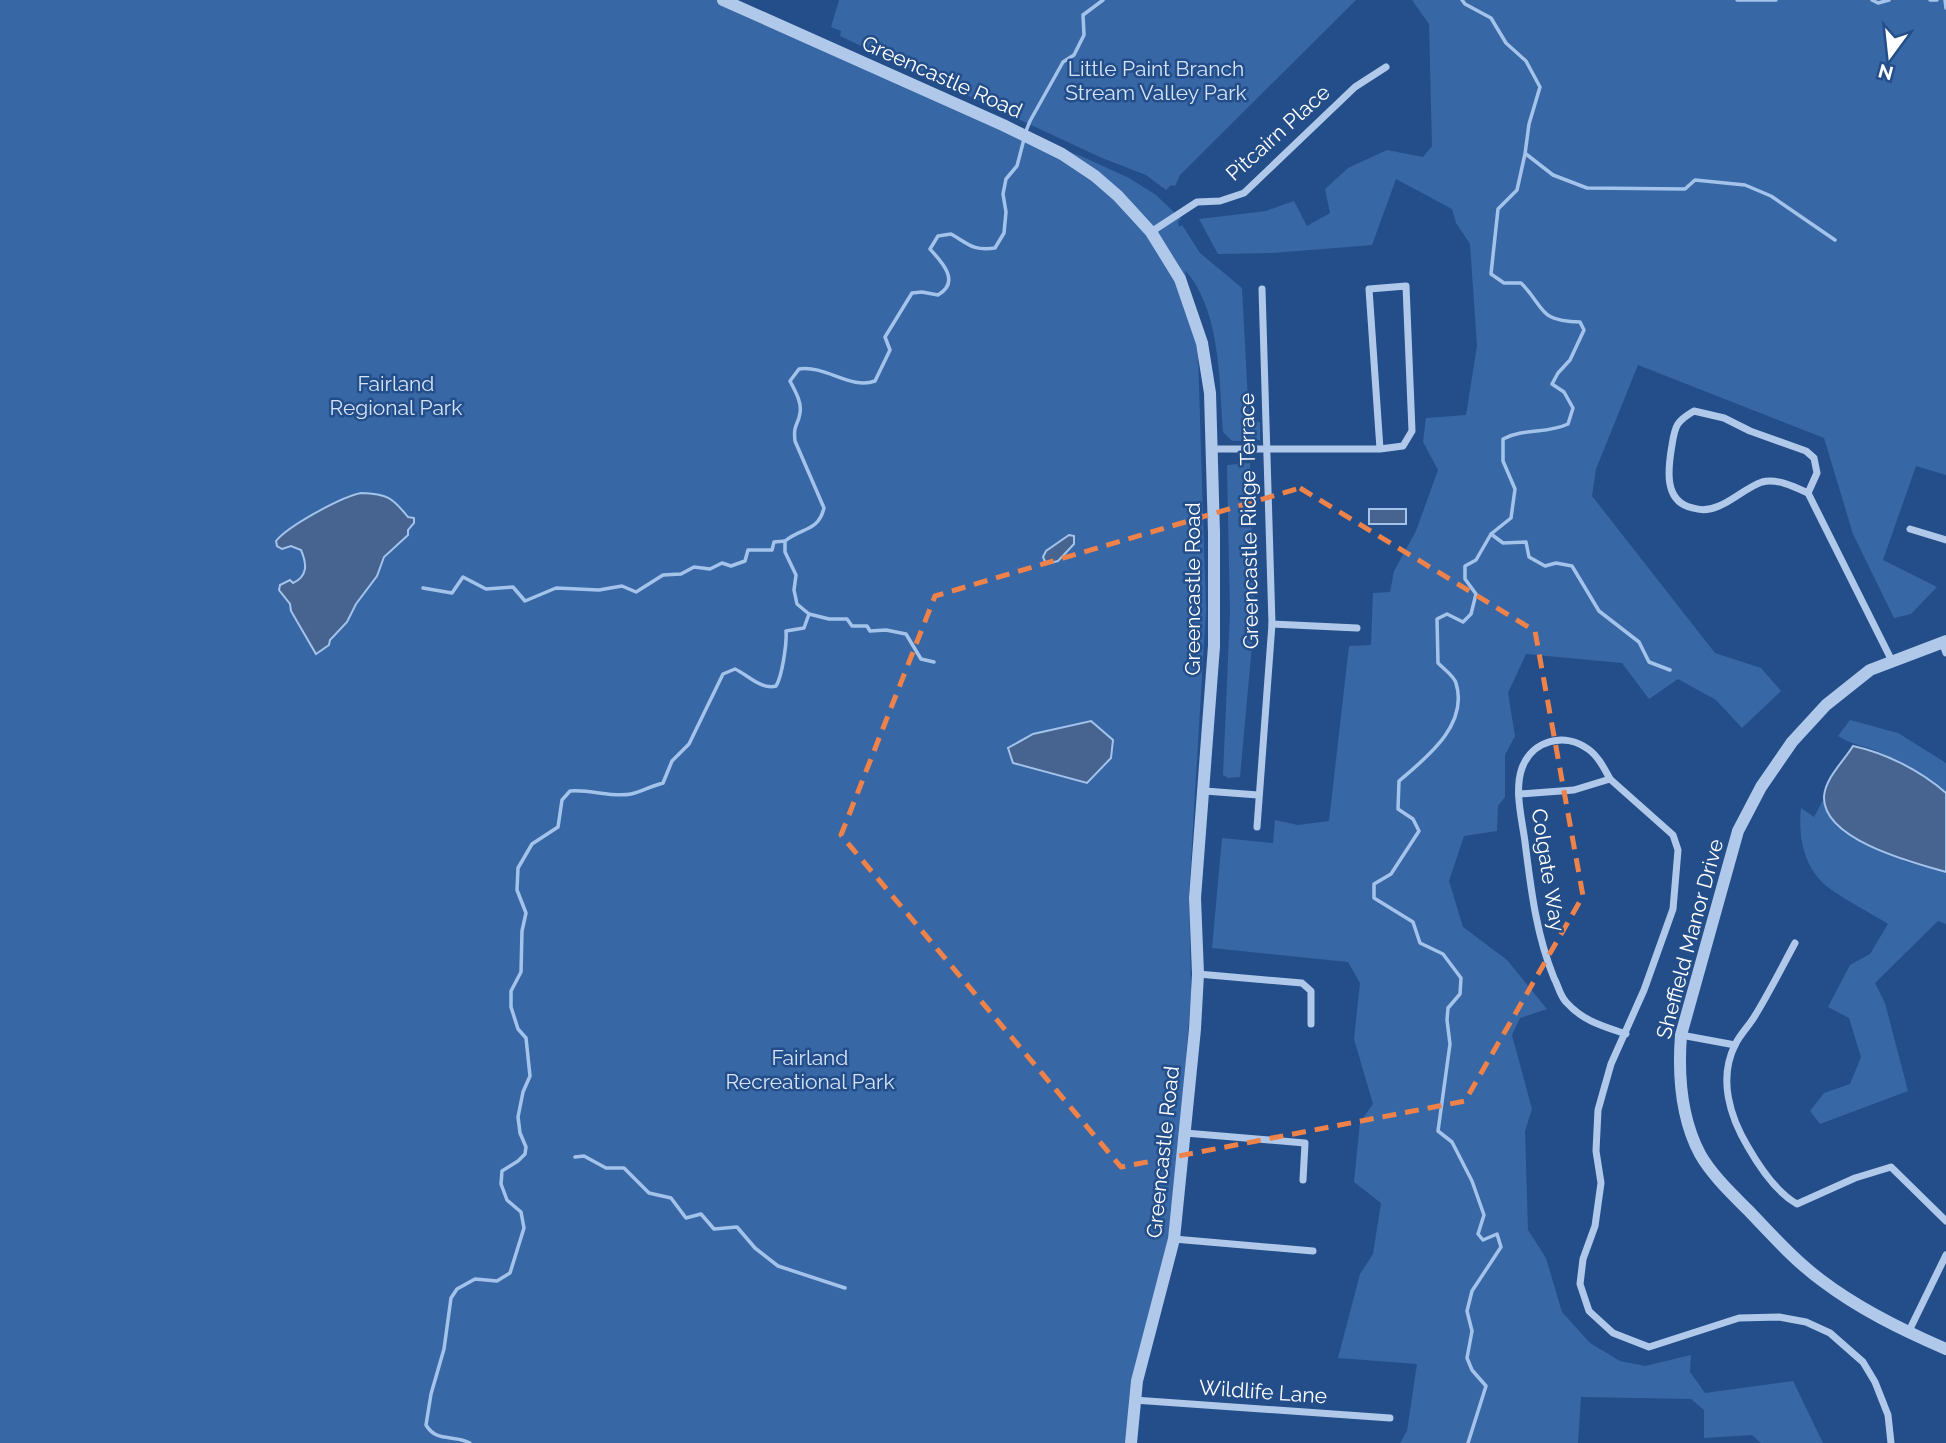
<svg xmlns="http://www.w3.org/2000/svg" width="1946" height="1443" viewBox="0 0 1946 1443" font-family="Raleway,sans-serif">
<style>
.green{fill:#3867a6}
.water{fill:#46648f;stroke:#a4c3eb;stroke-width:2}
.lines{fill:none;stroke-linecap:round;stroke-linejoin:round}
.stream{stroke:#a4c3eb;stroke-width:3.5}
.minor{stroke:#b0c9ea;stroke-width:7}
.tertiary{stroke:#b0c9ea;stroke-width:12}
.marked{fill:none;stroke:#ee8249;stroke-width:5;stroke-dasharray:14 9;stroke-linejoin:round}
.labels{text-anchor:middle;stroke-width:5;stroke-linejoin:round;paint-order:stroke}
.park-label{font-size:21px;fill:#d4e3f7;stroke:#244e89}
.street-label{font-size:21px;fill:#fff;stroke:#244e89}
</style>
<rect width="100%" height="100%" fill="#244e89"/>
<!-- green -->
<g class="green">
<path d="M0,0H723L1016,131L1083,157L1129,178L1156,195L1181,219L1178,221L1179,227L1182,225L1200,253L1242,288L1249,420L1260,422V440L1232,441L1223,432C1219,380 1221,311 1185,270L1198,354L1206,610L1189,894L1191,994L1172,1239L1128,1443H0Z"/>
<polygon points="839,0 1356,0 1180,175 1175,186 1171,185 1166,190 1146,175 1102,158 840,36 841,31 831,27"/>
<polygon points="1412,0 1946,0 1946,475 1916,466 1883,560 1937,587 1911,614 1894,618 1853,534 1824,438 1638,365 1596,469 1592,496 1715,653 1761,668 1781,691 1742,728 1716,700 1678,679 1649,699 1622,663 1526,654 1508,693 1515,736 1505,755 1505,797 1498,806 1497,831 1464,836 1449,881 1463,927 1507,960 1547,1009 1520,1018 1512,1035 1532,1109 1525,1131 1528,1230 1546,1258 1562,1312 1590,1343 1620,1361 1645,1366 1691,1355 1690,1372 1705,1393 1793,1381 1823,1443 1761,1443 1752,1435 1704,1438 1704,1410 1691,1399 1581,1397 1578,1443 1400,1443 1407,1431 1417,1364 1338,1358 1360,1274 1373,1254 1381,1203 1354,1182 1360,1122 1373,1104 1354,1039 1360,983 1348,962 1212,948 1222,838 1273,843 1275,820 1298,825 1329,821 1349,646 1371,645 1373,593 1390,592 1394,571 1416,531 1438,470 1423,442 1426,418 1466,415 1477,346 1470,244 1456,223 1452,209 1396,179 1372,245 1273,253 1218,254 1199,219 1266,211 1294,201 1307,226 1330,213 1325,189 1348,168 1387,150 1423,157 1432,146 1429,24"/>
<polygon points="1250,463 1254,623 1240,777 1228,778 1223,775 1230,613 1227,465"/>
<path d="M1850,720L1898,733L1946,763V793C1927,776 1902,763 1879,752C1864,745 1854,746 1838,736Z"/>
<path d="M1824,798L1831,817L1906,862L1946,872V924L1938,921L1875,983L1885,1003L1908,1091L1820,1124L1810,1111L1824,1093L1850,1084L1861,1057L1849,1018L1828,1007L1850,965L1870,954L1888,924C1871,913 1837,896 1823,883C1803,864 1798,834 1801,808L1814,817Z"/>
</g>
<!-- water -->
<g class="water">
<path d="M361,493C387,494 392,497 408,517L414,518V523L408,530V535L384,557L377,576L356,604L347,622L330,640L329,645L316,654L291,611L290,604L279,590L280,585L290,580L293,583C308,576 307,564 301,550L291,546L282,549L277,546L276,541C288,526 341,497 361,493Z"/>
<rect x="1369" y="509" width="37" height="15"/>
<polygon points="1069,535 1074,536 1074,544 1058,561 1046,564 1043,557 1046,551"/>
<polygon points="1091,721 1113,740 1111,758 1087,783 1013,763 1008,748 1033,734"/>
<path d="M1853,746C1886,753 1921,771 1946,793V872C1914,863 1823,840 1824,797C1825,778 1844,761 1853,746Z"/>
</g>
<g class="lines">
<!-- stream -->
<g class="stream">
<path d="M1462,0L1465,4L1491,18L1506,43L1526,61L1540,87L1529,124L1525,154L1517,190L1498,209L1491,274L1504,283H1521C1546,308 1537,321 1580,322L1584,330L1570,360L1558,373L1552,384L1564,392L1573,408L1568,424C1547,434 1524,428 1503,439V461L1515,489L1511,518L1491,534L1476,560L1465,566V579L1476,594L1471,614L1463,622L1447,614L1437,619L1438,663C1444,669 1454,676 1456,683C1469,725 1426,758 1399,781L1398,809L1413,819L1419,831L1391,874L1374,884V898L1413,922L1420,943L1443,954L1461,978L1460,994L1448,1008L1447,1020L1450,1044L1438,1131L1452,1142L1472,1181L1484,1215L1478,1234L1483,1240L1497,1234L1501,1247L1472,1291L1467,1311L1472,1331L1467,1358L1472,1370L1486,1386L1468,1443"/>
<polyline points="1737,0 1776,0"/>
<polyline points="1872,0 1878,3 1889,0"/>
<polyline points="1930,0 1937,0"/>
<polyline points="1945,0 1946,8"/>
<polyline points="1026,131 1030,121 1063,62 1074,55 1084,35 1083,15 1103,0"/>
<polyline points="1526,154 1553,175 1587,188 1685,189 1695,180 1745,185 1771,196 1835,240"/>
<polyline points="1491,534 1503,543 1526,542 1529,557 1545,566 1556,563 1572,566 1599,611 1639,642 1649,662 1670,670"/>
<polyline points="423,588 452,593 463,577 486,589 513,587 525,601 556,588 599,590 622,586 636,592 663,575 681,574 694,567 710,569 722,563 731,566 745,561 748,550 772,550 774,542 785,541"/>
<polyline points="809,614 829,619 847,619 852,626 867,626 870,631 886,630 906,634 921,659 934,662"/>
<polyline points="575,1157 584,1156 606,1168 624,1168 649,1193 671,1198 686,1218 701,1214 714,1229 737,1227 755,1248 778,1266 845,1288"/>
<path d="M470,1443C452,1434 437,1443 426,1425L431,1394L444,1349L451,1298L457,1289L475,1279L497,1281L510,1273L524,1228L521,1212L507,1200L501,1184L502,1171L518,1161L525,1154L526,1147L520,1133L518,1117L523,1092L530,1076L526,1038L518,1029L511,1007V991L521,972L522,931L526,913L517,890L518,868L532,844L558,827L562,800L570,791C591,789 612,798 631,794C641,792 651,786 663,783L672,761L689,744L723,674L735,669C748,675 761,690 776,686C782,677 787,643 786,631L804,628L809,614L797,604L794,590L796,575L785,552V541C802,527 818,532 824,508L795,441C793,424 798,426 800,413C802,402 795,391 790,381L799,369C826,365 851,390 875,381L890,350L885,337L912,293L922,292L938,295C961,282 942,262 930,249L938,236L951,234C969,244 972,251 995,248L1004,233L1006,212L1003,194L1006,179L1017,166L1024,139"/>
</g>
<!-- minor -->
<g class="minor">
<polyline points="1151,232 1197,202 1220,201 1244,193 1355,87 1386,67"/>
<path d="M1694,411L1724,418L1750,431L1806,451L1814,458L1817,473L1808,493C1795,487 1777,478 1762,482C1747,487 1734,500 1719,506C1710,510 1702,511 1693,508C1663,502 1668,468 1672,445C1675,425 1677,421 1694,411Z"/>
<polyline points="1212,449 1380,449 1369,289 1406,286 1412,431 1403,446 1380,449"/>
<polyline points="1808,493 1892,661"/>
<polyline points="1910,529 1946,540"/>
<polyline points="1272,624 1357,628"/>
<polyline points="1942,642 1946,653"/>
<path d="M1610,779C1604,768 1598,756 1588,749C1565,732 1532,740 1522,768C1514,790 1522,819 1525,842C1531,889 1536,934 1554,978C1558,985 1560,996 1566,1002C1583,1021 1602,1026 1626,1034"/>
<polyline points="1205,791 1258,795"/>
<polyline points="1519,794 1574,790 1610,779 1673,835 1678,850 1673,909 1644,990 1611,1064 1598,1110 1596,1151 1601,1183 1595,1226 1583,1259 1580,1284 1589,1311 1613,1333 1649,1347 1739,1318 1779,1317 1806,1322 1830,1333 1863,1362 1875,1382 1888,1415 1891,1443"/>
<polyline points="1257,827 1272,624 1262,289"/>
<path d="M1795,943C1782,967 1770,991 1756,1014C1750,1025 1740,1034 1735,1045C1718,1079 1730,1117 1748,1147C1760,1168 1776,1192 1797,1204L1855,1178L1891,1167L1946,1221"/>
<polyline points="1198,974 1302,983 1311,991 1311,1024"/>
<polyline points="1681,1035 1735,1045"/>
<polyline points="1185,1133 1305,1143 1303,1180"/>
<polyline points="1174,1239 1313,1251"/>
<polyline points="1908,1333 1946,1255"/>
<polyline points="1134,1400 1390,1418"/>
</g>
<!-- tertiary -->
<g class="tertiary">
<polyline points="723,0 1003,125 1062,154 1095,176 1118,196 1151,232 1180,279 1202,343 1210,393 1214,533 1214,646 1195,898 1198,974 1195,1029 1174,1239 1137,1381 1131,1443"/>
<path d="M1946,641L1870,670L1826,705L1792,742L1761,787L1738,831L1681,1035C1678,1074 1681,1118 1700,1154C1711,1174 1732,1194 1748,1210C1771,1234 1794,1260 1821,1280C1859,1309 1902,1330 1946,1349"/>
</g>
</g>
<!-- marked area -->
<path class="marked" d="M1300,488L1535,631L1583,896L1465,1101L1121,1167L841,835L935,596Z"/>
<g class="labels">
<!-- park labels -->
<g class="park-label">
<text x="1156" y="76">Little Paint Branch<tspan x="1156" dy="24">Stream Valley Park</tspan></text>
<text x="396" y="391">Fairland<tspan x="396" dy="24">Regional Park</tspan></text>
<text x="810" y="1065">Fairland<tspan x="810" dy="24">Recreational Park</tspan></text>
</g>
<!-- street labels -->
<g class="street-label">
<text transform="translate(942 77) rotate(24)" y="7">Greencastle Road</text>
<text transform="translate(1278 133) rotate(-42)" y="7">Pitcairn Place</text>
<text transform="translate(1249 521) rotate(-91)" y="7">Greencastle Ridge Terrace</text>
<text transform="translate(1193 589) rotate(-90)" y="7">Greencastle Road</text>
<text transform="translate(1548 870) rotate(81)" y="7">Colgate Way</text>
<text transform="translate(1690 939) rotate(-75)" y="7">Sheffield Manor Drive</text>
<text transform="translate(1163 1152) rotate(-84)" y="7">Greencastle Road</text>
<text transform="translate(1263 1392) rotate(4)" y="7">Wildlife Lane</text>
</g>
</g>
<!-- north arrow -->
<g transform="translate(1890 56) rotate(195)" stroke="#244e89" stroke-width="5" paint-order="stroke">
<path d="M0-5L12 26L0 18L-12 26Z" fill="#ffffff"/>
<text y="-10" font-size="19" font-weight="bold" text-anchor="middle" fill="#ffffff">N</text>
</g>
</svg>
